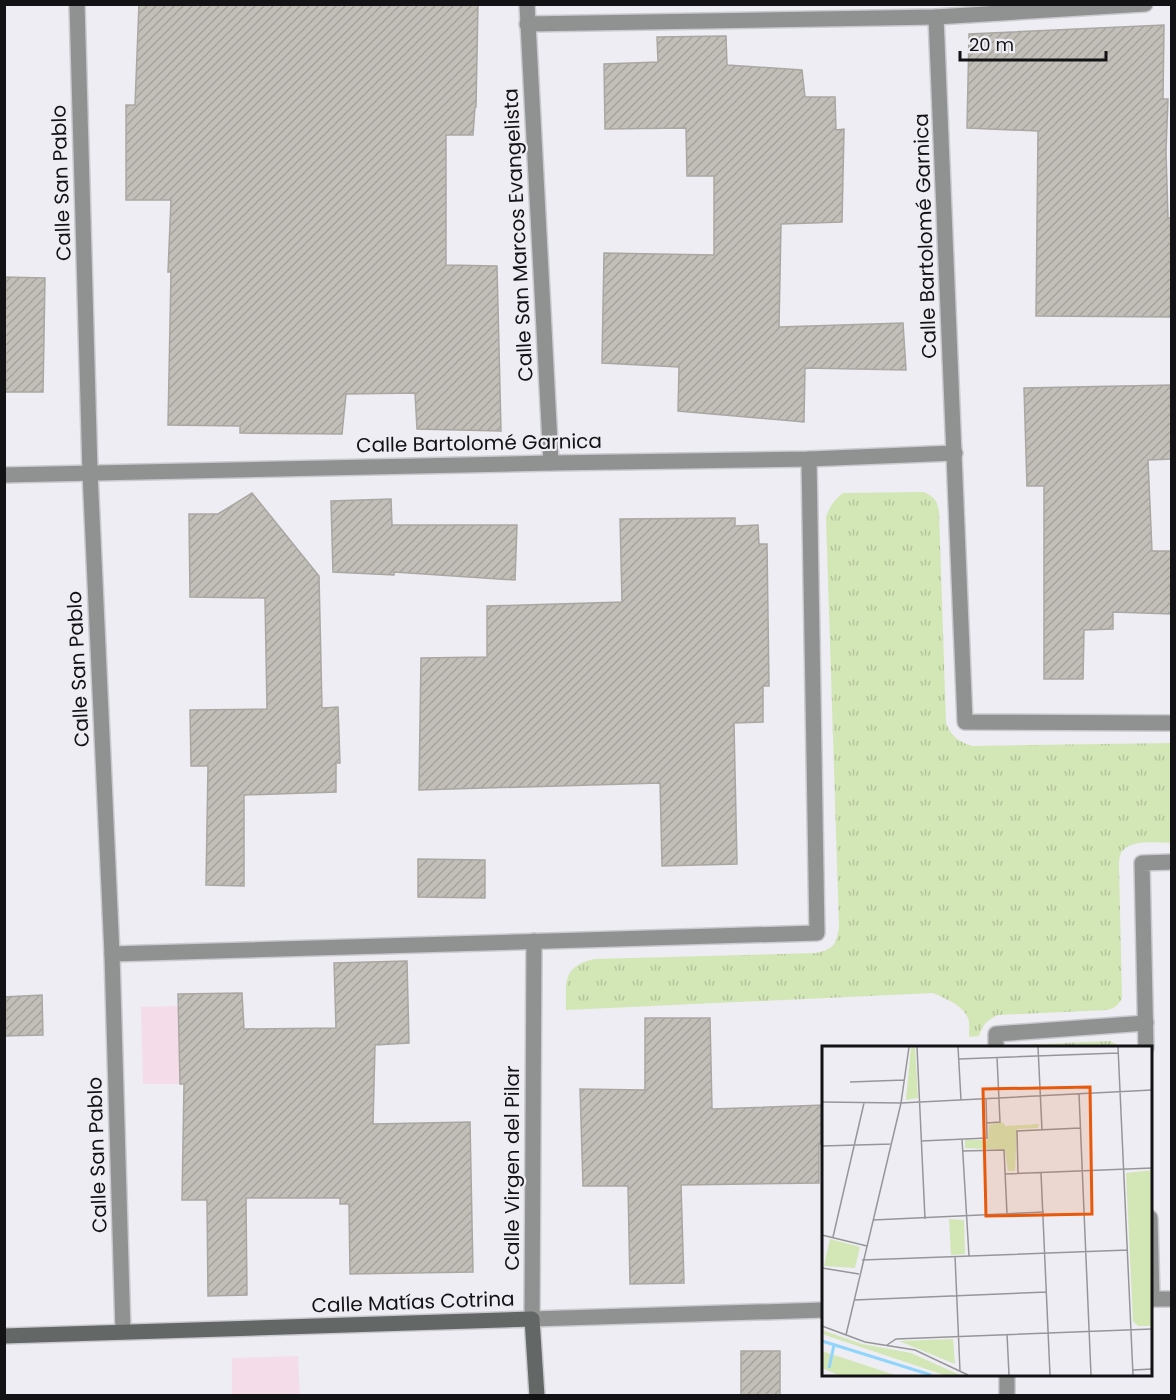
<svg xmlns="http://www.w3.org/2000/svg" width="1176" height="1400" viewBox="0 0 1176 1400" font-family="Poppins,sans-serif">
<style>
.commercial{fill:#f4dde9}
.park{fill:url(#park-tufts)}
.building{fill:url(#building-hatch);stroke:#aaa7a2;stroke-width:1.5}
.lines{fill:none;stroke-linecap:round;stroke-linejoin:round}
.street-casing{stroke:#cacacf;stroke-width:18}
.secondary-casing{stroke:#cacacf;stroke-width:18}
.street{stroke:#909291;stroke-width:15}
.secondary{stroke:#636766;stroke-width:15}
.labels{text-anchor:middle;stroke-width:4.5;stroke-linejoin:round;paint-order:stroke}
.street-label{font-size:20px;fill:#131315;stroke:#ededf3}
.inset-river{fill:none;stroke:#91d5fc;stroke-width:3}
.inset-road{fill:none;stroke:#96969a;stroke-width:1.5}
.view{fill:#e8590c;fill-opacity:0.15;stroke:#e8590c;stroke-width:3}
.inset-edge{fill:none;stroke:#131315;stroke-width:3}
</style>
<defs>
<pattern id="park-tufts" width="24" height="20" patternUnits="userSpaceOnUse" patternTransform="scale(1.5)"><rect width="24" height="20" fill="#d3e6b5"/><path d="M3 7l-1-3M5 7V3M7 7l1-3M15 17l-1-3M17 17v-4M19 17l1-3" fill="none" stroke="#b4c49b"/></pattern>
<pattern id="building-hatch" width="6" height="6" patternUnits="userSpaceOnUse" patternTransform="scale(1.5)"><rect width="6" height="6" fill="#c2bfb9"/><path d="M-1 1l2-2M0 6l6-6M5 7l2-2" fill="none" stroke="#a6a39e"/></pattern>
</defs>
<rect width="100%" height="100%" fill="#ededf3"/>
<!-- commercial -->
<g class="commercial">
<polygon points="178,1006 180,1084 143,1084 141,1007"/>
<polygon points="298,1356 300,1395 232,1395 232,1358"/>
</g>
<!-- park -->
<g class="park">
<path d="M924,492C934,497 937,500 939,511L946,723C952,737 958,741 972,746L1171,743V843C1157,843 1126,838 1120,856C1119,859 1119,862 1119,866L1122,998C1118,1006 1115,1008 1107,1010L998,1015C987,1020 983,1024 979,1036L969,1037C969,1032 970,1023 968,1018C963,1005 944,998 933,993L566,1010C566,982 562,967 594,959L816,953C834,949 836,945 839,927L826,517C830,506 834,500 843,493Z"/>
<polygon points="1110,1041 1118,1045 1120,1047 1016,1047 1020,1045"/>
</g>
<!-- building -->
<g class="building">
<polygon points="139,4 478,4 476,107 475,107 473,135 446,135 446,265 497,266 501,431 417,429 415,393 346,394 342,434 240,433 240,426 168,425 171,272 168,272 171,200 126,200 126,105 135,105"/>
<polygon points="1164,25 1163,99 1168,99 1166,151 1168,218 1172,218 1172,317 1036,316 1038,131 967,128 969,34"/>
<polygon points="726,36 727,65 802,70 805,97 835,97 836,130 844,129 842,222 781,224 779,327 903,323 906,370 805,368 804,422 678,411 679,367 602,363 604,253 714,255 714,176 687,176 686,128 605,129 604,64 658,62 657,37"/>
<polygon points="4,277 45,278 43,392 4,392"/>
<polygon points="1172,385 1172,459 1148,460 1152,551 1172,551 1172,614 1113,612 1113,629 1084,630 1083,679 1044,679 1044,486 1027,486 1024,388"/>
<polygon points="252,493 319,576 322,708 338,707 340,763 336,763 336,792 244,795 244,886 206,885 208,766 191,766 190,710 267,709 265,598 190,597 189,514 218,514"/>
<polygon points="391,499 392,525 517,525 515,580 394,572 394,575 333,572 331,501"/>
<polygon points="735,518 735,526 758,525 759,544 767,544 769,686 763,686 763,722 734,723 737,864 662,866 660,783 419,790 421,658 487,657 487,606 622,602 620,519"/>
<polygon points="418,859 485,860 485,898 418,897"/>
<polygon points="407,961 409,1043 375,1045 373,1124 470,1122 473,1272 350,1274 349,1204 340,1204 340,1198 246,1198 247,1295 208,1296 207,1200 182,1200 184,1084 180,1084 178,994 242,993 244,1029 336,1028 334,963"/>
<polygon points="42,995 43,1035 4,1036 4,997"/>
<polygon points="645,1018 710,1018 712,1109 824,1105 824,1144 819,1144 819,1183 681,1185 684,1283 630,1284 628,1186 583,1186 580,1089 645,1090"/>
<rect x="741" y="1351" width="39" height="44"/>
</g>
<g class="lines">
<!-- street casing -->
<g class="street-casing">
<g id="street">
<polyline points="77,4 90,472 112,954 123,1332"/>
<polyline points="527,4 551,463"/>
<polyline points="936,17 965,722 1172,723"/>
<polyline points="527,24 936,17 1145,4"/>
<polyline points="4,475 551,463 809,459 955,453"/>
<polyline points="534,941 532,1319 824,1310"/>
<polyline points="112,954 817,933 809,459"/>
<polyline points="996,1048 996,1034 1146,1023"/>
<polyline points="1146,1048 1142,863 1172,862"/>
<polyline points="1150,1218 1152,1299"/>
<polyline points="1150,1299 1172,1299"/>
<polyline points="1007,1374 1007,1396"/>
</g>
</g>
<!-- secondary casing -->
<g class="secondary-casing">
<polyline id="secondary" points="4,1336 532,1319 537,1396"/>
</g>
<!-- street -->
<use href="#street" class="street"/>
<!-- secondary -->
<use href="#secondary" class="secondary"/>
</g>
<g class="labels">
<!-- street labels -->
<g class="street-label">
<text transform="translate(61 183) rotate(-92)" y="7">Calle San Pablo</text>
<text transform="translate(518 235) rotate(-93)" y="7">Calle San Marcos Evangelista</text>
<text transform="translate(925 236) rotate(-92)" y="7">Calle Bartolomé Garnica</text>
<text transform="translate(479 443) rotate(-1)" y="7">Calle Bartolomé Garnica</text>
<text transform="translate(78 669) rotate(-93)" y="7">Calle San Pablo</text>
<text transform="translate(97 1155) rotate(-92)" y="7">Calle San Pablo</text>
<text transform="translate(512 1168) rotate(-90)" y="7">Calle Virgen del Pilar</text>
<text transform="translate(413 1302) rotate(-2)" y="7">Calle Matías Cotrina</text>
</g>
</g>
<!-- overview -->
<g transform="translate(822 1046)">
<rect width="330" height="330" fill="#ededf3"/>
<path d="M131,293L133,318L77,295Z" fill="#d3e6b5"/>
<path d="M89,1H93L96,52L84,54ZM180,76L184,80L217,78L216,82L195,83L193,125H186L183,104L143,102V94H166L167,79ZM330,124V280H316L311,275L304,127ZM127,173L142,174L143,208L129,209ZM8,193L38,201L33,222L2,220ZM0,284L40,298L89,307L138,329H122L0,288ZM0,305L73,329H16L0,322Z" fill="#d3e6b5"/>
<path class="inset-river" d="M0,295L109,329M7,322L12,299"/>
<path class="inset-road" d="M95,1L103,173M136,1L139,54M216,1L220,84M296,1L311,329M137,13L296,7M28,36L82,34M257,48L269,329M0,56L79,57L330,44M165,77L178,76L175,11M140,93L147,210M99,95L165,92L164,52M0,100L70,98M141,105L182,104L185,168M219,127L228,329M183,128L330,122M196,128L195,85L258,82M51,174L222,166M0,189L45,200M11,191L42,57M133,210L138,325M40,214L306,204M0,222L37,228M32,254L225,246M0,280L43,296L93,304L146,329M185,288L187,329M24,289L79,57L87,1M65,299L74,293L330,283M311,324L330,323"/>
<path class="view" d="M268,41L270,168L164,170L161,43Z"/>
<rect width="330" height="330" class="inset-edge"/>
</g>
<!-- border -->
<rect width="1176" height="1400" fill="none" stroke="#131315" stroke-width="12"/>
<!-- scale -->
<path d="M960 51v9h146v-9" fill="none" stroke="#131315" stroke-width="3"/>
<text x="969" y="51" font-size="18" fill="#131315" stroke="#ededf3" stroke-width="4.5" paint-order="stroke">20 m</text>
</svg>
